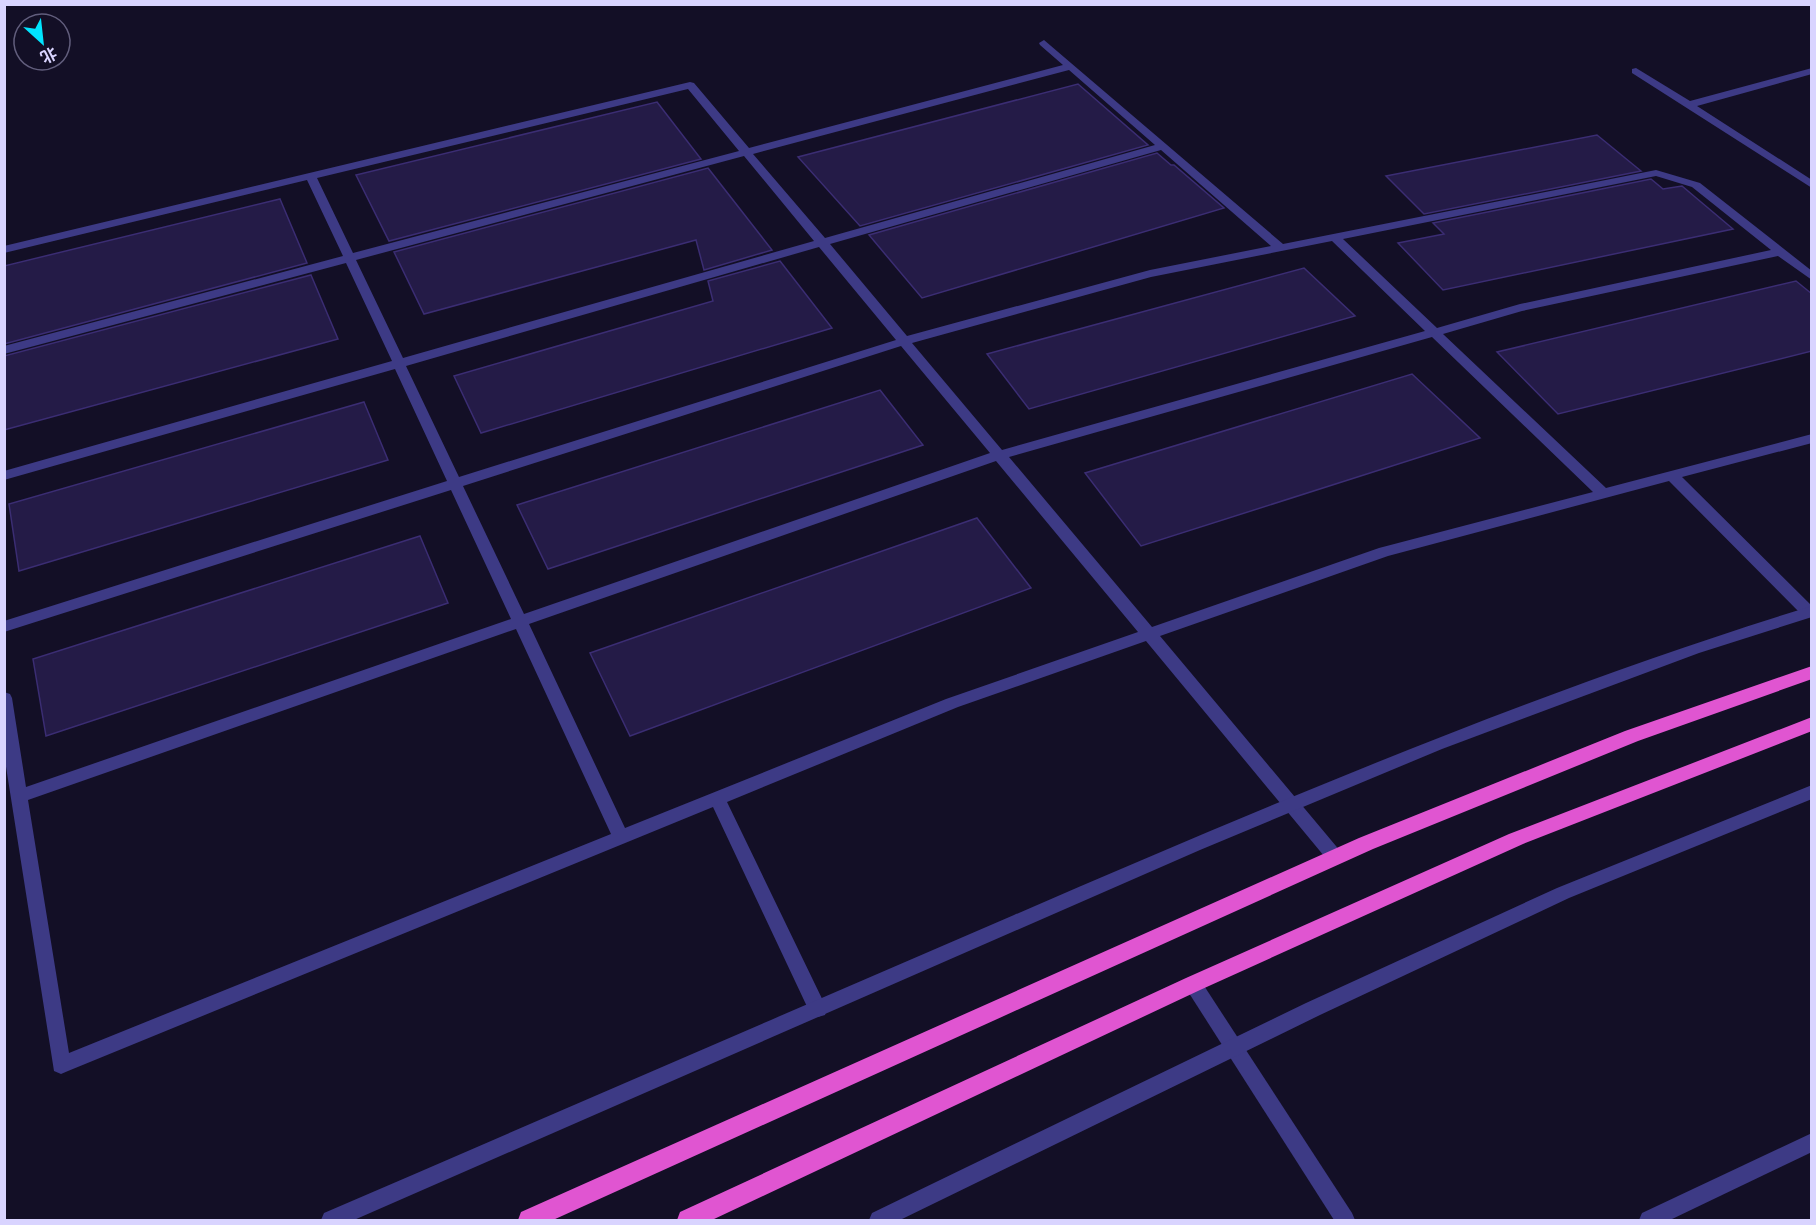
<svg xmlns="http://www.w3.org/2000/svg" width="1816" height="1225" viewBox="0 0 1816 1225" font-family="Karla,'Noto Sans SC',sans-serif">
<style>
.building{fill:#241b47;stroke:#3b2d73;stroke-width:1.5}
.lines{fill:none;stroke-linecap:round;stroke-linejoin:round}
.service{fill:#3d3a85;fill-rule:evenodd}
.minor{fill:#3d3a85;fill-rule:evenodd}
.trunk{fill:#e055d1;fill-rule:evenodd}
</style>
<rect width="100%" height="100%" fill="#130f26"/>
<!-- building -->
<g class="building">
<polygon points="1078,84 1148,145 860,226 798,157"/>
<polygon points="657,102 701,159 389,241 356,175"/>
<polygon points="1597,135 1641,171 1424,214 1386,176"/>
<polygon points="1157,153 1171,165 1174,165 1224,208 922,298 869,235"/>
<polygon points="708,168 772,250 704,270 696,240 424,314 394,252"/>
<polygon points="1651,179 1663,189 1682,186 1733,229 1443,290 1398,243 1444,234 1433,223"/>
<polygon points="280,199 307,263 4,344 4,266"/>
<polygon points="780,261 832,328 481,433 454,376 713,301 708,281"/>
<polygon points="1304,268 1355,316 1029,409 987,354"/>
<polygon points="311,275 338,339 4,430 4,356"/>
<polygon points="1796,281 1812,294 1812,351 1558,414 1497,352"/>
<polygon points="1412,374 1480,438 1141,546 1085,473"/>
<polygon points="880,390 923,445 548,569 517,505"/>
<polygon points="364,402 388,460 19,571 9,504"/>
<polygon points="977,518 1031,588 630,736 590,653"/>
<polygon points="420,536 448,603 46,736 33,659"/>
</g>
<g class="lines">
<!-- service -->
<g class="service">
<path d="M1044,40L1283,244L1656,170L1700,183L1812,271V280L1778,256L1522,311L1443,334L1606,488L1812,434V443L1682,477L1812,606V616H1803L1669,481L1388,556L1160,636L1341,852L1344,857L1341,862L1335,864L1329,862L1146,641L958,707L727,802L827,1009L825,1015L818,1017L811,1015L713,807L68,1071L61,1074L54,1071L4,754V692L10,694L12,698L26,787L511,619L451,490L4,632V621L447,481L395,369L4,480V471L392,361L346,263L4,354V346L343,256L307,180L4,253V246L690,82L694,83L749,148L1063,65L1040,45L1039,43ZM1069,70L1155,145L825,238L753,154ZM688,89L739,151L353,253L317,178ZM1161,150L1271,246L1150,270L907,336L830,244ZM744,156L814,241L403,358L356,260ZM1656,176L1692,187L1771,250L1520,304L1437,328L1343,239ZM1332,241L1425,331L1002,450L912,343L1151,277ZM819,247L896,340L459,477L406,366ZM1432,337L1593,492L1379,548L1152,627L1009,457ZM901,346L990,453L524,614L463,486ZM996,461L1138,632L946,699L625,828L529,624ZM516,629L611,834L69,1053L28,800Z"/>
<polygon points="1193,976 1199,978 1352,1213 1355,1220 1334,1220 1187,990 1184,984 1187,978"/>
<polygon points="1812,1133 1812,1152 1670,1220 1639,1220 1642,1213"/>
</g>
<!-- minor -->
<g class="minor">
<polygon points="1636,68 1690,101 1812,68 1812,74 1697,106 1812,180 1812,188 1632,73 1632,69"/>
<path d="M1812,606V617L1699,653L1442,749L1200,850L354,1220H321L324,1213C554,1114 784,1014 1014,915C1276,802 1539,690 1812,606Z"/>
<polygon points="1812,785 1812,799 1569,898 1320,1015 900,1220 869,1220 872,1213 1306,1003 1557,888"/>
</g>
<!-- trunk -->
<g class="trunk">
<polygon points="1812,666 1812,679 1638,741 1373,849 553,1220 518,1220 521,1212 1359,838 1625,731"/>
<polygon points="1812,717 1812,731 1523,844 1200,990 712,1220 677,1220 680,1212 1186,978 1509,834"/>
</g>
</g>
<!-- border -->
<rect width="1816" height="1225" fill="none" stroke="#d9d4ff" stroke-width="12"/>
<!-- north arrow -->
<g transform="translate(42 42) rotate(153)"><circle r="28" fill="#130f26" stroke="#625e7d" stroke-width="1.5"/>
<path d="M0-4.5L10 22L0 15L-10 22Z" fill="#00e5ff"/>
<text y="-9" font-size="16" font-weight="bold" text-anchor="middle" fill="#d9d4ff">北</text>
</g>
</svg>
